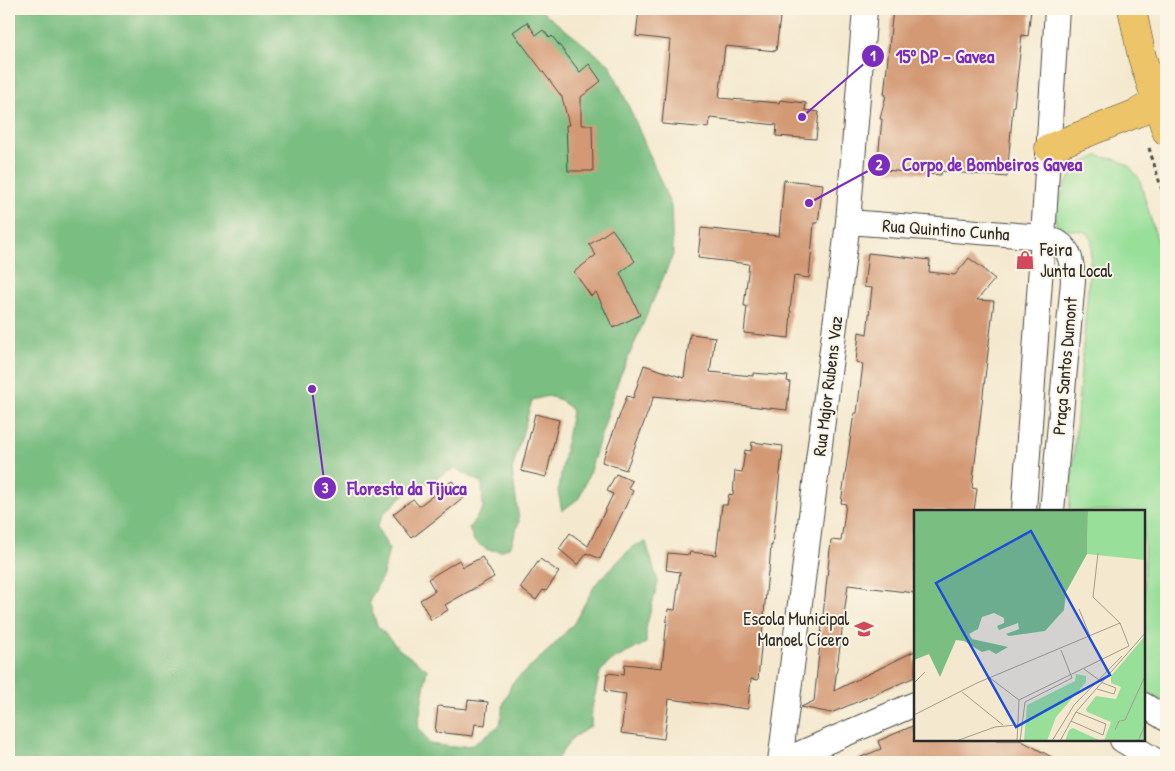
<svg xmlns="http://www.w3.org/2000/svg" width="1175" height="771" viewBox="0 0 1175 771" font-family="'Patrick Hand',sans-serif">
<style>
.green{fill:#98df9a;stroke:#628562}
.forest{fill:#7abe82;stroke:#527456}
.building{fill:#d39975}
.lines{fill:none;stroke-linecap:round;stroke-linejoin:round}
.minor-casing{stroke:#494844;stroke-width:26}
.major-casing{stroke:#494844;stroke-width:29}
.path{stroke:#494844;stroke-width:3;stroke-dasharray:4 4;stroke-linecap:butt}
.minor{stroke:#fff;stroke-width:24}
.major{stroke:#eec469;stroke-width:28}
.labels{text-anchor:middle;stroke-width:4;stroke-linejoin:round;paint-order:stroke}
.street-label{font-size:18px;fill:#2b2b2b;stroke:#fcf5e5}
.poi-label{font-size:18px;fill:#2b2b2b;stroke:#fcf5e5;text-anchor:start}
.inset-road{fill:none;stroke:#a49d8d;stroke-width:1}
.view{fill:#1d4ed8;fill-opacity:0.15;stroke:#1d4ed8;stroke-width:2.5}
.inset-edge{fill:none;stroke:#2b2b2b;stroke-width:2.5}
.leader{fill:none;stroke:#7b2cbf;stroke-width:2}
.callout-dot{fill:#7b2cbf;stroke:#fcf5e5;stroke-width:2}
.mark-label{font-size:15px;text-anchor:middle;font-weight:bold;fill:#fff}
.callout-label{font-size:19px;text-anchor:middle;font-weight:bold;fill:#7b2cbf;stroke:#fcf5e5;stroke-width:4;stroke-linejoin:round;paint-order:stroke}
</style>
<rect width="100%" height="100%" fill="#fcf5e5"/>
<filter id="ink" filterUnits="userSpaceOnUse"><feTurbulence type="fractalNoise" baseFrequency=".02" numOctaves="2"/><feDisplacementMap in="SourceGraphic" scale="10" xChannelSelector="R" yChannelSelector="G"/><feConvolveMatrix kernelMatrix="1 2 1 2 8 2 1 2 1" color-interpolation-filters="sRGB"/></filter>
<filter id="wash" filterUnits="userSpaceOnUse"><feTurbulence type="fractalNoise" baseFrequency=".0096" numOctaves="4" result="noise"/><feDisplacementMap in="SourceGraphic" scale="20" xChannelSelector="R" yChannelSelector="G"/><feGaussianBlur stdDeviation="1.12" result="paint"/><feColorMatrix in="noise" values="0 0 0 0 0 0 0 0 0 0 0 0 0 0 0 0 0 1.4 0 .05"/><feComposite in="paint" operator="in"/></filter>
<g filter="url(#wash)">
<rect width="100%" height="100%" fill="#f4e9cf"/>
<!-- green -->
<polygon class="green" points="1097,156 1115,159 1128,165 1139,178 1166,271 1166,703 1144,690 1144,511 1069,511 1092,241 1087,232 1056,228 1055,210 1066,183 1080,164"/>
<!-- forest -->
<polygon class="forest" points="9,9 539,9 610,65 634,118 671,206 673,255 618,381 589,474 579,498 562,511 558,491 572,411 561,400 548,396 532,400 512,470 519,521 511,546 501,551 488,550 474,541 469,528 483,508 482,483 455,468 427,483 410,489 384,513 377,527 389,549 383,575 369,602 377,625 400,650 427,669 418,726 429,744 453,747 473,745 500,725 503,705 512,683 551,648 574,623 595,585 633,546 646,542 658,582 646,628 646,643 611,661 600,672 592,708 591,726 572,738 555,762 9,762"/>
<g id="blocks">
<!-- building -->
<g class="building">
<polygon points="639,9 781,9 776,51 725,46 719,98 779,103 780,100 806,103 805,110 819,112 816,139 776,136 777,125 710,118 709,128 662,124 670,40 636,36"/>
<polygon points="893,9 1031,9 1028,36 1022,35 1014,106 1013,106 1007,177 941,171 941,175 884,170 885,160 878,159 882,119 880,119 886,95 884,95"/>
<polygon points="527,22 536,35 543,30 550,38 552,36 580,72 589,64 601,81 581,97 581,125 592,125 593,171 568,171 566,125 569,125 562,97 513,32"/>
<polygon points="784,180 823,184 818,223 814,223 809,278 794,276 790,311 791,311 789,338 744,333 747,306 744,306 749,264 698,258 701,228 779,236"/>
<polygon points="612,229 635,261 620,273 640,315 613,328 596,292 591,296 574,272 596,255 589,245"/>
<polygon points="868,253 930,260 929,272 955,275 969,258 985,270 985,271 995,279 977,300 994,301 972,488 977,489 974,511 915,511 915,593 848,585 834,691 915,651 915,677 831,713 801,707 814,701 831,540 841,541 846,504 841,503 854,413 857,413 863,364 856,362 859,332 867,334 872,288 864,287"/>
<polygon points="690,334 715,337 710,372 753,376 753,373 788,376 787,381 790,382 787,410 654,396 626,470 602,462 627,396 633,398 644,365 684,378"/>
<polygon points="535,414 559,420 546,477 521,471"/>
<polygon points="752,442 783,446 772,546 771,545 769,571 768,571 758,680 751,679 748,709 669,699 664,739 621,733 626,694 605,691 607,673 624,675 625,664 662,668 668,609 675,610 680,572 666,570 668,553 689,555 690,552 716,555 722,505 727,505 729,494 733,495 735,471 742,472 745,450 751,451"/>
<polygon points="616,474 632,481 628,488 633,491 600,559 587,553 578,565 559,549 570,533 588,546 613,494 607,491"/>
<polygon points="452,481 465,497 412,538 393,514 413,499 419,506"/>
<polygon points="482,557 494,577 445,605 448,610 431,620 420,600 435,591 428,579 459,560 463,567"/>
<polygon points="540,559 559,572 546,591 543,590 536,600 520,588"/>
<polygon points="468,700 488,702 485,725 475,724 473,736 435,732 438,706 467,709"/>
<polygon points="915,725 915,740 1020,740 1061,762 849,762 881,749 878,741"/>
</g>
</g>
</g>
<g filter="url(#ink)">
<use href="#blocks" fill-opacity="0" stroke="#494844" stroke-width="1"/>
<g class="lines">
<!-- minor casing -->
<g class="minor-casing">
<g id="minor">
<path d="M848,222L1043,237C1048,239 1055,240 1059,243C1072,251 1072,268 1073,281L1052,511"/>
<polyline points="1024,511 1043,237 1057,9"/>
<polyline points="1144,705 1166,719"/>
<polyline points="1122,740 1158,762"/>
<polyline points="780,762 848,222 865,9"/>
<polyline points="780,762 915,704"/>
</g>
</g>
<!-- major casing -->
<g class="major-casing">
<g id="major">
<polyline points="1132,9 1142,57 1166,131"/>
<polyline points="1049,148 1137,113 1166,95"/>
</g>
</g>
<!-- path -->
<polyline class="path" points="1149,148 1166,203"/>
<!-- minor -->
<use href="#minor" class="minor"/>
<!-- major -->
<use href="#major" class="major"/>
</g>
</g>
<!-- icons -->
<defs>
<g id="shop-bare" transform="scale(1.5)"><path d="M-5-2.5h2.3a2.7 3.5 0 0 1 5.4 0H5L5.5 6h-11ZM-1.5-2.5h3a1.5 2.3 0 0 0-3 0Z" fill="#d1495b" stroke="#fcf5e5" stroke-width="2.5" paint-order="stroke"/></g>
<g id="school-bare" transform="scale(1.5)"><path d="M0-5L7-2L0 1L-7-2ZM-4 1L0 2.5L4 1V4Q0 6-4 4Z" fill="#d1495b" stroke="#fcf5e5" stroke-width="2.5" paint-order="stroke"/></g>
</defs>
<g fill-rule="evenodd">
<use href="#shop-bare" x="1025" y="260"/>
<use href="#school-bare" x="864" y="629"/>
</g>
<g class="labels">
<!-- street labels -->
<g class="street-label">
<text transform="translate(946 230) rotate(4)" y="6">Rua Quintino Cunha</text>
<text transform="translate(1065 366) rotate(-85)" y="6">Praça Santos Dumont</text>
<text transform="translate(828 386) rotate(-83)" y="6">Rua Major Rubens Vaz</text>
</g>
<!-- poi labels -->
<g class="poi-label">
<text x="1040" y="256">Feira<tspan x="1040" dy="21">Junta Local</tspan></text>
<text x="849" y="625" text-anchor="end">Escola Municipal<tspan x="849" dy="21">Manoel Cícero</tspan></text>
</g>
</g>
<!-- overview -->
<g transform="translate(914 510)">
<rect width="231" height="231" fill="#f4e9cf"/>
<path d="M174,1H231V50L173,44ZM231,126V231H190L197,212L173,202L172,199L182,186L202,189L207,177L197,173V166ZM162,164L172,166V172L142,207L133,231H110L113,195L161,171ZM159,218L187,231H151L155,220Z" fill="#98df9a"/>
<path d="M0,1H174L173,44L152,82L150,100L131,121L95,126L92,124L105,119L104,113L85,120L83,116L90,113V108L80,103L68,107L64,119L55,124L58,129L94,137L82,144L75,140L68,142L50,131L42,130L26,167L15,144L0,150Z" fill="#7abe82"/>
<path class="inset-road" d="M184,43L179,87L206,113M165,99L176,126M170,159L189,173M76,168L105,190M0,173L11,162M183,179L200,184L202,178L189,173M48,182L89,215M0,205L63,173L206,113L215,136L105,190L103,231M157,211L189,225L192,214L162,202M201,220L205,211L211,210L232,164M42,231L81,217L102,215M106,231L111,192L158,168L147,140M138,231L160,195L208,146M146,231L162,202L232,122M224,231L232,213"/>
<path class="view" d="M117,21L196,165L102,217L22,73Z"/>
<rect width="231" height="231" class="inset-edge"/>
</g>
<!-- callouts -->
<path class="leader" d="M802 117L873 56M809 203L879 165M312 389L325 488"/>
<g class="callout-dot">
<circle cx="802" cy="117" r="5"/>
<circle cx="809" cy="203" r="5"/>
<circle cx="312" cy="389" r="5"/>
<circle cx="873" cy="56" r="12"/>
<circle cx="879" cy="165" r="12"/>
<circle cx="325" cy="488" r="12"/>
</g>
<g class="mark-label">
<text x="873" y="61">1</text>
<text x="879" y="170">2</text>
<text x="325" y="493">3</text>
</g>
<g class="callout-label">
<text x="945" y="63">15º DP - Gavea</text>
<text x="992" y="171">Corpo de Bombeiros Gavea</text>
<text x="407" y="495">Floresta da Tijuca</text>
</g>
<!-- margin -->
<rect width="1175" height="771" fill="none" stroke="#fcf5e5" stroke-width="30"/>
</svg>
